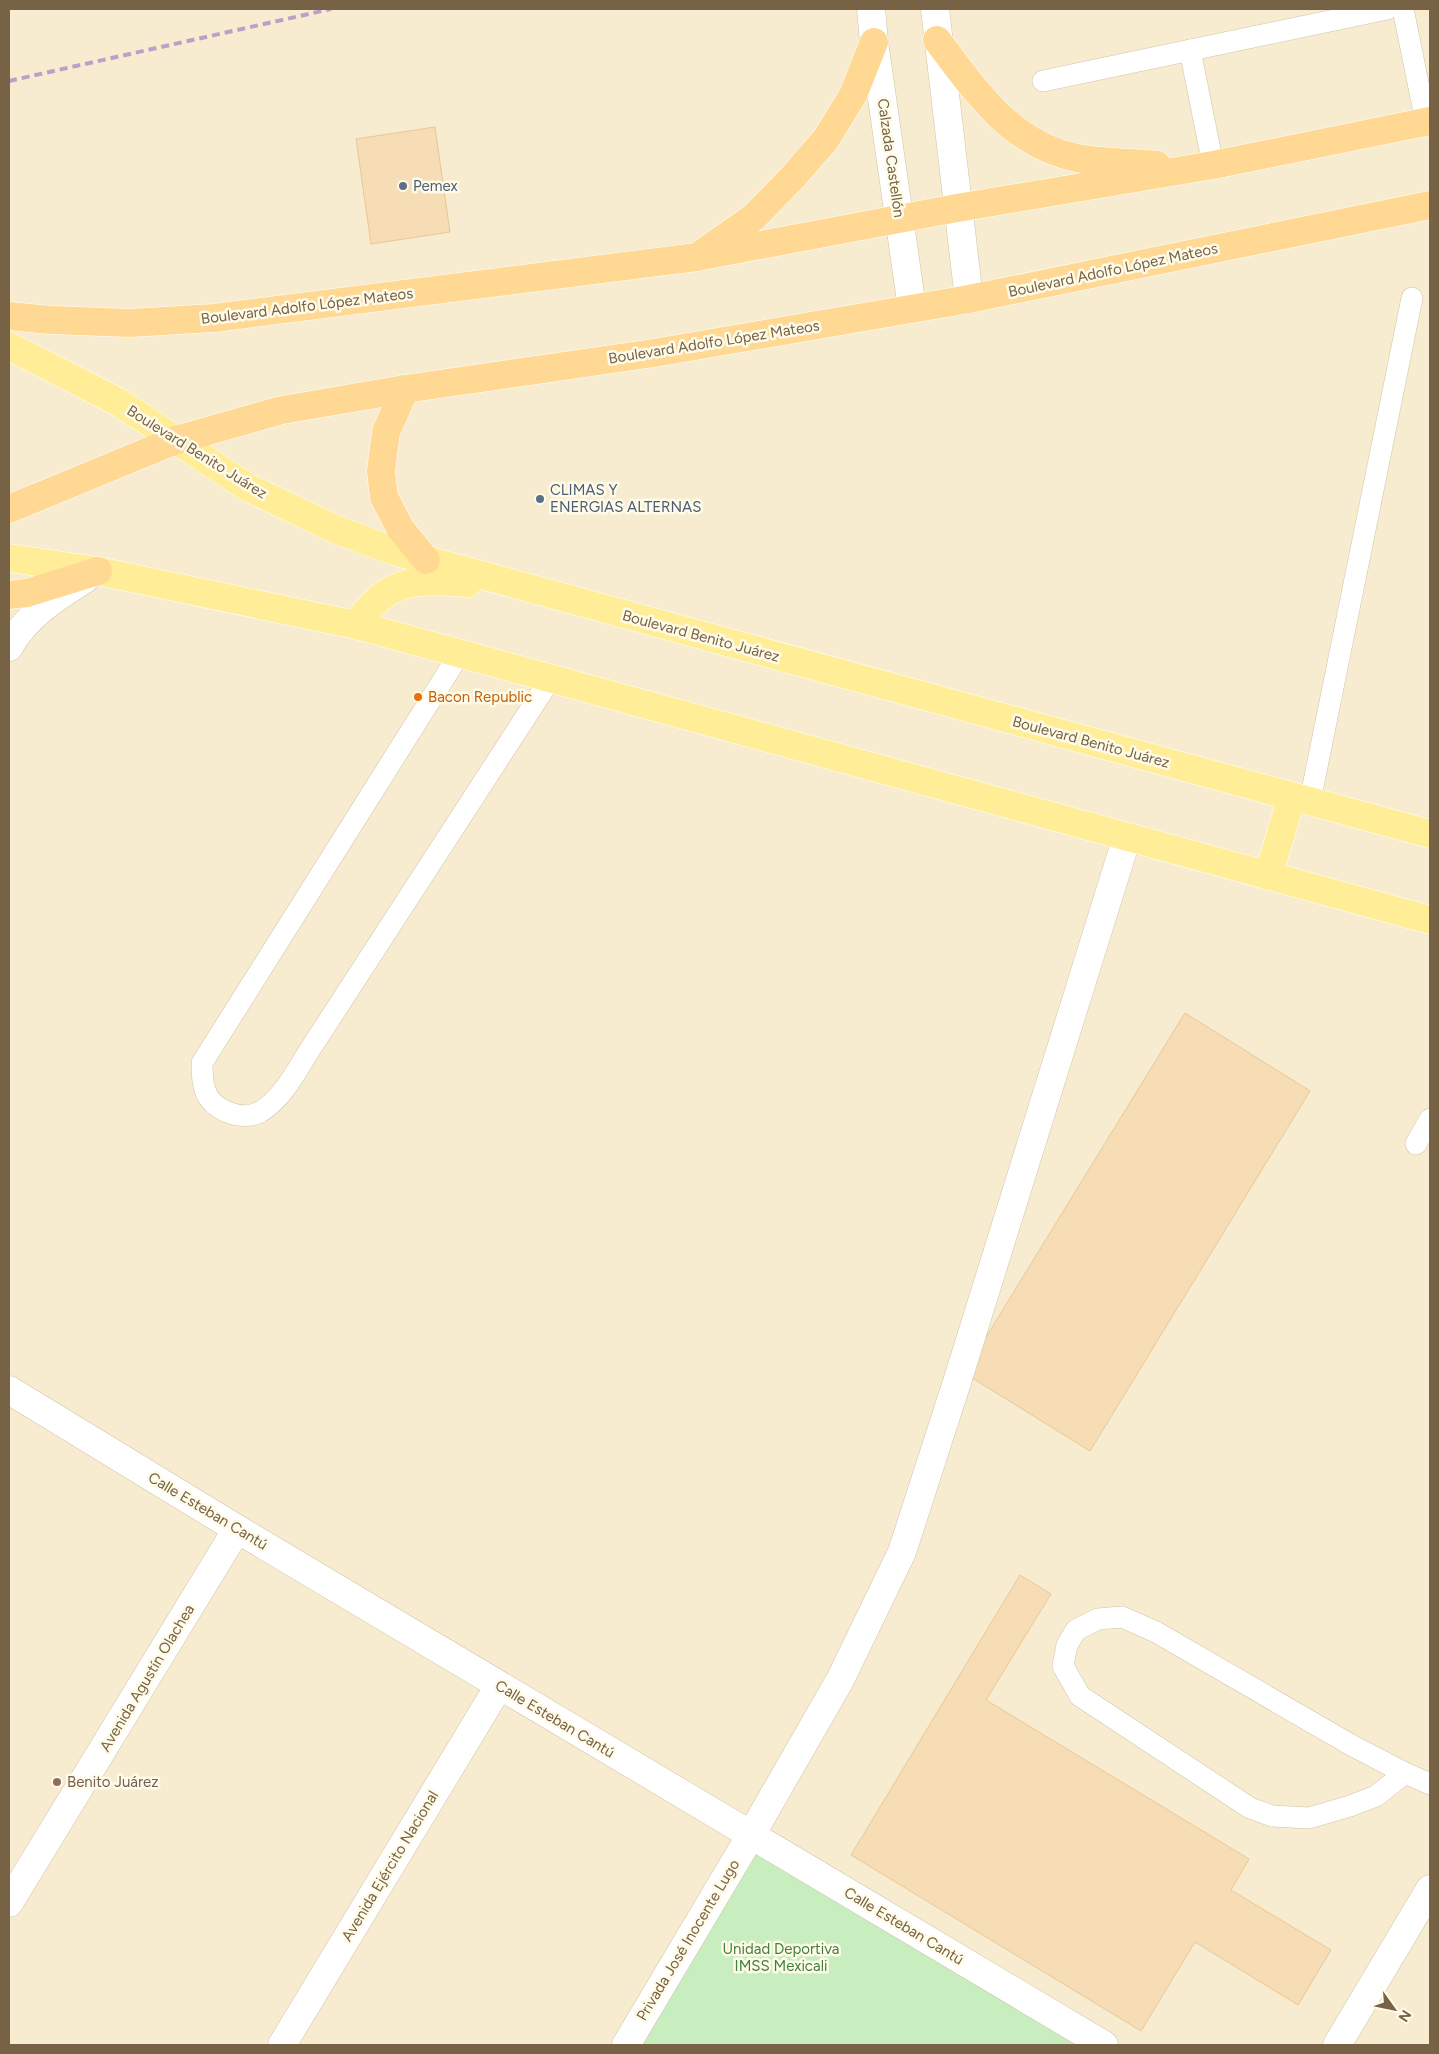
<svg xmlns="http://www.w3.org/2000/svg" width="1439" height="2054" viewBox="0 0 1439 2054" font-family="Figtree,sans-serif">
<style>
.residential{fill:#f7eccf}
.green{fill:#c8edbe}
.building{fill:#f6ddb6;stroke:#eac795}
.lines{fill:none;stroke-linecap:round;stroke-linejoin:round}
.service-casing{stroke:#d2c4a9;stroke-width:22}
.minor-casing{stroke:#d2c4a9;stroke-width:29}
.secondary-casing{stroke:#d4c3a3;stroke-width:29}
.primary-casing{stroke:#fff;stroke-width:29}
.trunk-casing{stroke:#fff;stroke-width:29}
.service{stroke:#fff;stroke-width:21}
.minor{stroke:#fff;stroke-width:28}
.secondary{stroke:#fff;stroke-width:28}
.primary{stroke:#ffed97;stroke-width:28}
.trunk{stroke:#ffd894;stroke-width:28}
.rail{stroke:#be9fc8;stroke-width:4;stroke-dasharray:8 5;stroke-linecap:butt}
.service-dot{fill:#5c6f8a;stroke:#fffbe9;stroke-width:2}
.food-dot{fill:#e8710a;stroke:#fffbe9;stroke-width:2}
.education-dot{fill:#8d6e63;stroke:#fffbe9;stroke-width:2}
.labels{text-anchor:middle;stroke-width:5;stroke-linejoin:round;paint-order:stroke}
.street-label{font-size:15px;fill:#786245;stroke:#fffbe9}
.service-label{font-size:15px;fill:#4e5e75;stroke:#fffbe9;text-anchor:start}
.food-label{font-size:15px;fill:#c56008;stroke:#fffbe9;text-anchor:start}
.education-label{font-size:15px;fill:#785e54;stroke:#fffbe9;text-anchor:start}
.park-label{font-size:15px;fill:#427f3c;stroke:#fffbe9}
</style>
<rect width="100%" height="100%" fill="#fef9e1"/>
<!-- residential -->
<rect class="residential" x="9" y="9" width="1421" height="2036"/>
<!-- green -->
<polygon class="green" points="751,1838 1100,2045 627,2045"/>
<!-- building -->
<g class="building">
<polygon points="435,127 450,232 371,244 356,139"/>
<polygon points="1185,1013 1310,1091 1090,1451 964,1373"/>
<polygon points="1020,1575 1051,1594 986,1700 1249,1859 1231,1890 1331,1950 1298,2005 1195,1942 1141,2031 851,1855"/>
</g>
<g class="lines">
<!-- service casing -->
<g class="service-casing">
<g id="service">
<polyline points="1403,9 1426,122"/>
<polyline points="1190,50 1213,165"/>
<polyline points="1043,81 1387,9"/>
<path d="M460,653L202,1063C202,1072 202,1081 205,1090C211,1110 242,1122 260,1112C282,1099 296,1072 309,1051L551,678"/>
<polyline points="1310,801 1412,298"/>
<polyline points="1416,1144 1430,1119"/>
<polyline points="1405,1773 1376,1796 1350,1806 1309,1818 1272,1816 1250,1808 1080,1696 1063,1666 1067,1645 1076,1630 1098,1619 1122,1617 1156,1632 1351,1745 1405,1773 1430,1784"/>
</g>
</g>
<!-- minor casing -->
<g class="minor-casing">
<g id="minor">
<path d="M9,647C26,616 55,598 85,579"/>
<polyline points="9,1390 237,1529 1104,2045"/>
<polyline points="9,1903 237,1529"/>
<polyline points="282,2045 499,1686"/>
<polyline points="626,2045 751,1835 840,1680 902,1552 957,1382 1127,837"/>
<polyline points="1337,2045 1430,1889"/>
</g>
</g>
<!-- secondary casing -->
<g class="secondary-casing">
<g id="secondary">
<polyline points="871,9 874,42 912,308"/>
<polyline points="935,9 969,299"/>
</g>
</g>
<!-- primary casing -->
<g class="primary-casing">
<g id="primary">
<polyline points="9,346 120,403 247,487 337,530 397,552 1430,834"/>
<polyline points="9,558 98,571 356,625 1430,920"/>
<path d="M356,625C389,577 414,580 468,583"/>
<polyline points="1268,876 1292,797"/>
</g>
</g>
<!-- trunk casing -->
<g class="trunk-casing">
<g id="trunk">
<path d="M937,40C975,90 1011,145 1077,158C1103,163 1131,162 1157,165"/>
<polyline points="704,252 754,217 792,178 826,139 853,95 874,42"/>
<polyline points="9,316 51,320 129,323 214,318 697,257 957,208 1213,165 1430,121"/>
<polyline points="405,389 386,432 381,471 384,497 400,528 426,560"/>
<polyline points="9,509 176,440 282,410 405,389 654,353 969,299 1430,205"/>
<polyline points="9,595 27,593 98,571"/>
</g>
</g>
<!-- service -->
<use href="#service" class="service"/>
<!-- minor -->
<use href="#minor" class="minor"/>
<!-- secondary -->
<use href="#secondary" class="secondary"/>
<!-- primary -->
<use href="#primary" class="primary"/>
<!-- trunk -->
<use href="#trunk" class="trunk"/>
<!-- rail -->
<polyline class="rail" points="9,81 331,9"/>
</g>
<!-- markers -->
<g class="service-dot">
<circle cx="403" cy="186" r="5"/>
<circle cx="540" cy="499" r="5"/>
</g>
<circle class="food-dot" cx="418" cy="697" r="5"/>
<circle class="education-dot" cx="57" cy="1782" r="5"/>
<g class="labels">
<!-- street labels -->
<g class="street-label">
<text transform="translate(891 158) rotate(82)" y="5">Calzada Castellón</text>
<text transform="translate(1113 270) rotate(-12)" y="5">Boulevard Adolfo López Mateos</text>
<text transform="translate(307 306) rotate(-7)" y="5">Boulevard Adolfo López Mateos</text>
<text transform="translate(714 342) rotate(-9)" y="5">Boulevard Adolfo López Mateos</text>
<text transform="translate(197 452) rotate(32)" y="5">Boulevard Benito Juárez</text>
<text transform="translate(701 636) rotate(15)" y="5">Boulevard Benito Juárez</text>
<text transform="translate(1091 742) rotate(15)" y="5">Boulevard Benito Juárez</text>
<text transform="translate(208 1511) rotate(31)" y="5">Calle Esteban Cantú</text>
<text transform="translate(147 1678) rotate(-59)" y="5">Avenida Agustín Olachea</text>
<text transform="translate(555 1719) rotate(31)" y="5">Calle Esteban Cantú</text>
<text transform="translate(390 1866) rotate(-59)" y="5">Avenida Ejército Nacional</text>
<text transform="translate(904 1926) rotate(31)" y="5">Calle Esteban Cantú</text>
<text transform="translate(688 1940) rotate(-59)" y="5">Privada José Inocente Lugo</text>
</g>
<!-- service labels -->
<g class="service-label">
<text x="413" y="191">Pemex</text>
<text x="550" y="495">CLIMAS Y<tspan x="550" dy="17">ENERGIAS ALTERNAS</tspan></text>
</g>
<!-- food labels -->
<g class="food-label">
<text x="428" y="702">Bacon Republic</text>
</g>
<!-- education labels -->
<g class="education-label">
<text x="67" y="1787">Benito Juárez</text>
</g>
<!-- park labels -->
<g class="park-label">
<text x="781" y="1954">Unidad Deportiva<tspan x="781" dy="17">IMSS Mexicali</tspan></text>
</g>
</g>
<!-- border -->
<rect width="1439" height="2054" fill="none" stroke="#786245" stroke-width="20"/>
<!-- north arrow -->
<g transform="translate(1394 2009) rotate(123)" stroke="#fffbe9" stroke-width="4" paint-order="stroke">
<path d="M0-4L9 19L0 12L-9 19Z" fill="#786245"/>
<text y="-8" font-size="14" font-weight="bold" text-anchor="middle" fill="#786245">N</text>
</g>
</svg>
